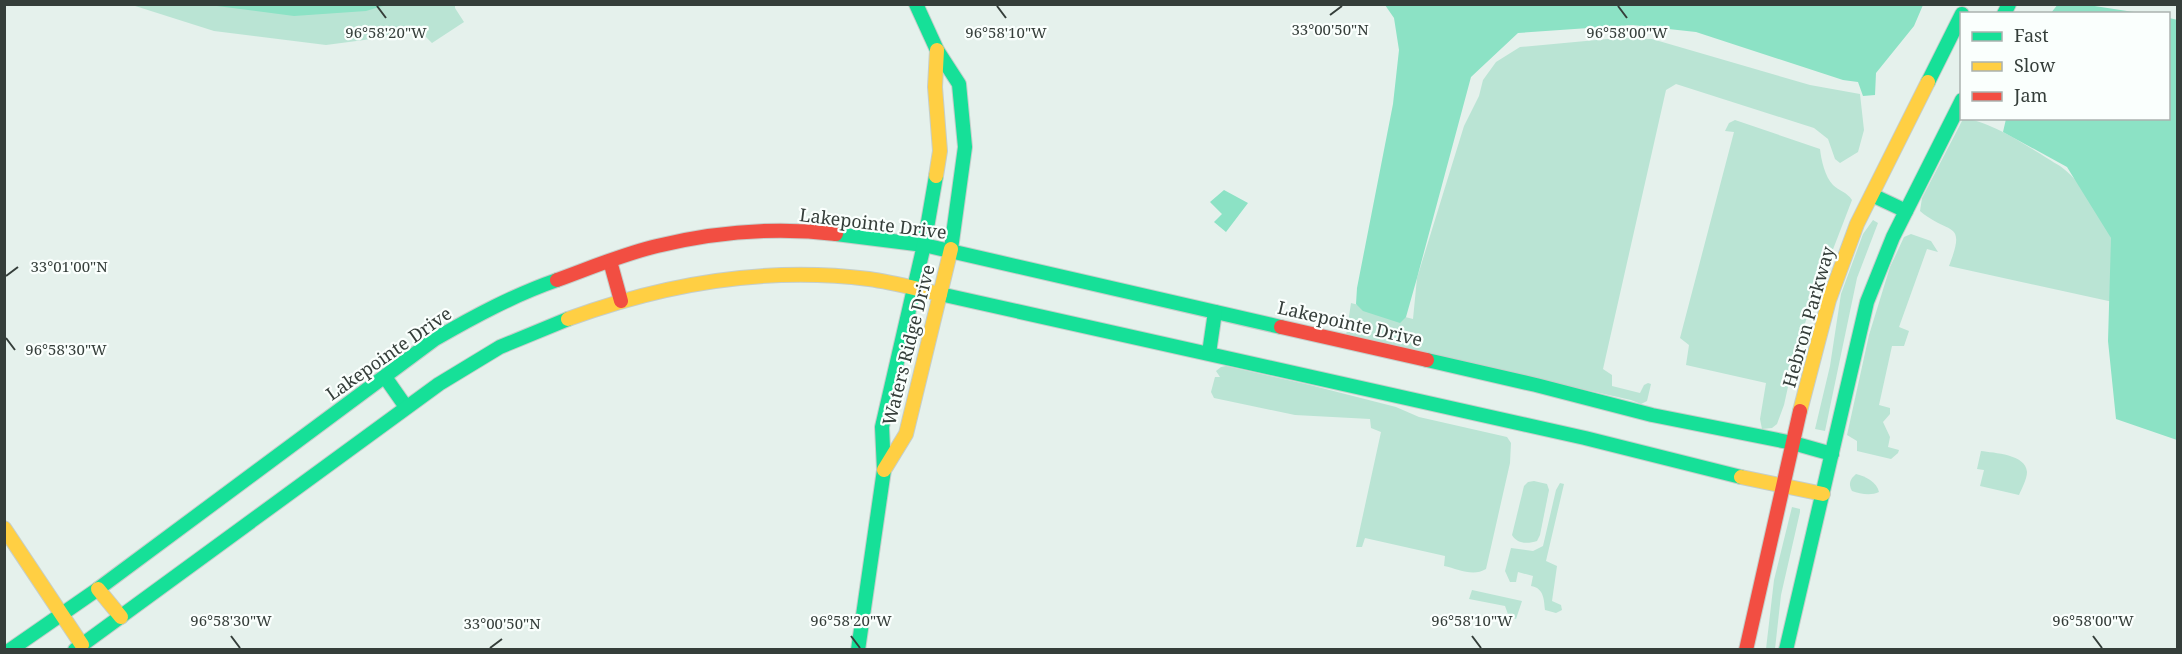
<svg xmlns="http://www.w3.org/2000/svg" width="2182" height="654" viewBox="0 0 2182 654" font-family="'Noto Serif',serif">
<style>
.green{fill:#bae4d4}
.water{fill:#8ce2c5}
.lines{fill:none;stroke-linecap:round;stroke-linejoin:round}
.fast-casing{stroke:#c5ceca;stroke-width:16}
.slow-casing{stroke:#c5ceca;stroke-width:16}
.jam-casing{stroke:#c5ceca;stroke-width:16}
.fast{stroke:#16e098;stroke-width:14}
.slow{stroke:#ffcf43;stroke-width:14}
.jam{stroke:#f24e42;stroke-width:14}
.ticks{fill:none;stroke:#353e3a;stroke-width:2}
.labels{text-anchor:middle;stroke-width:4.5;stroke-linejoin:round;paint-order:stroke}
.street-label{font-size:18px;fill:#353e3a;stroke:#fafffd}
.ticks-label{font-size:15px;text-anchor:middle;fill:#353e3a;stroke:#fafffd;stroke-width:4.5;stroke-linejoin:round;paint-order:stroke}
</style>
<rect width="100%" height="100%" fill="#e5f1ec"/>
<!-- green -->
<g class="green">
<polygon points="132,5 455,5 455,8 464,22 432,43 418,29 364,40 326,45 214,31"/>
<polygon points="1618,38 1652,39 1810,85 1860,94 1864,130 1858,152 1840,163 1835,159 1828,139 1814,128 1676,84 1666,90 1603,369 1612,375 1612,386 1640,393 1644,385 1648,383 1651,384 1647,401 1641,404 1631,400 1346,336 1351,303 1413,319 1417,278 1464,126 1479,96 1483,80 1496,62 1520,47"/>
<path d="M1963,119C1990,119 2036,152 2060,166C2079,180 2099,207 2108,228C2116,247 2113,282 2113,302L1949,266C1967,219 1949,236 1920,211L1922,198Z"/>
<path d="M1735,120L1820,149C1821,159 1825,177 1833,185C1839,191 1847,192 1852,200L1807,317L1795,355L1784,405L1777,424L1772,428L1762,429L1760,419L1766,383L1686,365L1689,345L1680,338L1734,132L1725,131L1729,123Z"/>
<polygon points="1873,220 1878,223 1857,278 1825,431 1815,429 1830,366 1841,294 1863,234"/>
<polygon points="1911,234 1931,241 1938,252 1927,249 1899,327 1909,331 1904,346 1892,346 1879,405 1890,408 1890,414 1883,422 1890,437 1888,447 1899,450 1898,453 1891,459 1857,451 1857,441 1847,435 1869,335 1890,267 1904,237"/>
<path d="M1226,366L1310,385L1396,407L1419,417L1507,437L1511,443L1510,463L1486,569C1473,577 1458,569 1444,566L1445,556L1365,538L1362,547H1356L1381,432L1371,428L1370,419L1295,415L1214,398L1211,392L1215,377H1220L1216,371L1221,367Z"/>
<path d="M1981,451C1994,453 2026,454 2027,472C2027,479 2022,488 2019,495L1980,486L1984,470L1977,469Z"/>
<path d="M1856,474C1865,476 1877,482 1879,492C1871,496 1860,494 1852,491C1848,484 1850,479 1856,474Z"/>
<path d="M1534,481L1547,484L1549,490L1540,535L1537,541C1528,544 1517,544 1512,535L1524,486L1528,482Z"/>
<path d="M1560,483L1564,484L1546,561L1557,566L1552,601L1561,605L1562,610L1556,613L1545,610C1544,600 1544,588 1531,586L1533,576L1518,572L1516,582H1510L1505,571L1511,548L1533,551L1543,546L1556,490Z"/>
<polygon points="1792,507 1800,509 1800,512 1781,595 1775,649 1766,649 1774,580"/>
<polygon points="1472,590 1522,601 1516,619 1509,617 1505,606 1469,599"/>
</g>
<!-- water -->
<g class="water">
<polygon points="2058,4 2088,5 2140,13 2051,13"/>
<polygon points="209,5 386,4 386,5 366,11 294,16"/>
<polygon points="1385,5 1923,5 1914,26 1876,73 1875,95 1863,96 1858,82 1843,80 1696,32 1632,25 1518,33 1471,77 1417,278 1406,317 1400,323 1363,311 1356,304 1357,288 1393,104 1399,50 1394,18"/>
<polygon points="2169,18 2178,20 2177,440 2116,419 2108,341 2111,238 2067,167 2003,132 2006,119 2168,118"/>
<polygon points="1224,190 1248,203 1226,232 1214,222 1222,214 1210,202"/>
</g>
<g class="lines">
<!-- fast casing -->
<g class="fast-casing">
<g id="fast">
<polyline points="916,4 937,50 959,84 965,147 951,249"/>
<polyline points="2004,14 2009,4"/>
<polyline points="1928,82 1962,14"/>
<polyline points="1872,195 1906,211"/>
<polyline points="836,234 924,245 1281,327"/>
<polyline points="940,294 1585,438 1741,477"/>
<polyline points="1209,353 1215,312"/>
<polyline points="1427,360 1536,385 1652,415 1793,443 1832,454"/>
<polyline points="385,377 406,407"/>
<path d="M10,650L98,589L435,339C475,316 514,295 557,280"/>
<polyline points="75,650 439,384 500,347 568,319"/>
<polyline points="858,650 884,470 882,427 924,245 936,176"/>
<polyline points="1786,650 1867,302 1893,237 1962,100"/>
</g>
</g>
<!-- slow casing -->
<g class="slow-casing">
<g id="slow">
<polyline points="936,176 940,151 935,87 937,50"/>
<path d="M568,319C666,283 765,266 869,279C892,282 917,289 940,294"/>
<polyline points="1800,411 1829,300 1857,224 1928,82"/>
<polyline points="884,470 906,434 951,249"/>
<polyline points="1741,477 1823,494"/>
<polyline points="4,528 82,645"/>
<polyline points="98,589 121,617"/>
</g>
</g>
<!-- jam casing -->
<g class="jam-casing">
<g id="jam">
<polyline points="610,261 621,301"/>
<path d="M557,280C590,268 623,254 657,246C715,232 777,227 836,234"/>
<polyline points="1281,327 1427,360"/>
<polyline points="1746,650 1800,411"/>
</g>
</g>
<!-- fast -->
<use href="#fast" class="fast"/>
<!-- slow -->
<use href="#slow" class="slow"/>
<!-- jam -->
<use href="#jam" class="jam"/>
</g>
<!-- ticks -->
<path class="ticks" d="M377,6L386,18M997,6L1006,18M1618,6L1627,18M1330,15L1342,6M6,276L18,267M6,338L15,350M231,636L240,648M851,636L860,648M1472,636L1481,648M2093,636L2102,648M490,648L502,639"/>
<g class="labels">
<!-- street labels -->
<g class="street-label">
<text transform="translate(873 224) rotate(7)" y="6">Lakepointe Drive</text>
<text transform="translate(1809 317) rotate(-74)" y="6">Hebron Parkway</text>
<text transform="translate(1350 324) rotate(13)" y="6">Lakepointe Drive</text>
<text transform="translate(909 345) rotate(-76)" y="6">Waters Ridge Drive</text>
<text transform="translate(389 354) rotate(-35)" y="6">Lakepointe Drive</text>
</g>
</g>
<g class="ticks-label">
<text x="1330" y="35">33°00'50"N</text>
<text x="386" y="38">96°58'20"W</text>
<text x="1006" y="38">96°58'10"W</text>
<text x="1627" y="38">96°58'00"W</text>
<text x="69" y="272">33°01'00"N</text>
<text x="66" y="355">96°58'30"W</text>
<text x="231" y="626">96°58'30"W</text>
<text x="851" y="626">96°58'20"W</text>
<text x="1472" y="626">96°58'10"W</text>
<text x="2093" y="626">96°58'00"W</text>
<text x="502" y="629">33°00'50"N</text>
</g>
<!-- border -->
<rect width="2182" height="654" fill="none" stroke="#353e3a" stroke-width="12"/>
<!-- legend -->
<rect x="1960" y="12" width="210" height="108" fill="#fafffd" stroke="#abb2af" stroke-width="1.5"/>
<rect x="1972" y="32" width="30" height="9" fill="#16e098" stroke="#abb2af" stroke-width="1.5"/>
<text x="2014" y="42" font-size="18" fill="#353e3a">Fast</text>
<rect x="1972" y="62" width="30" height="9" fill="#ffcf43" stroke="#abb2af" stroke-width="1.5"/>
<text x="2014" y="72" font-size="18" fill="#353e3a">Slow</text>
<rect x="1972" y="92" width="30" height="9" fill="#f24e42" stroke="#abb2af" stroke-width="1.5"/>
<text x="2014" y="102" font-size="18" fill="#353e3a">Jam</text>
</svg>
